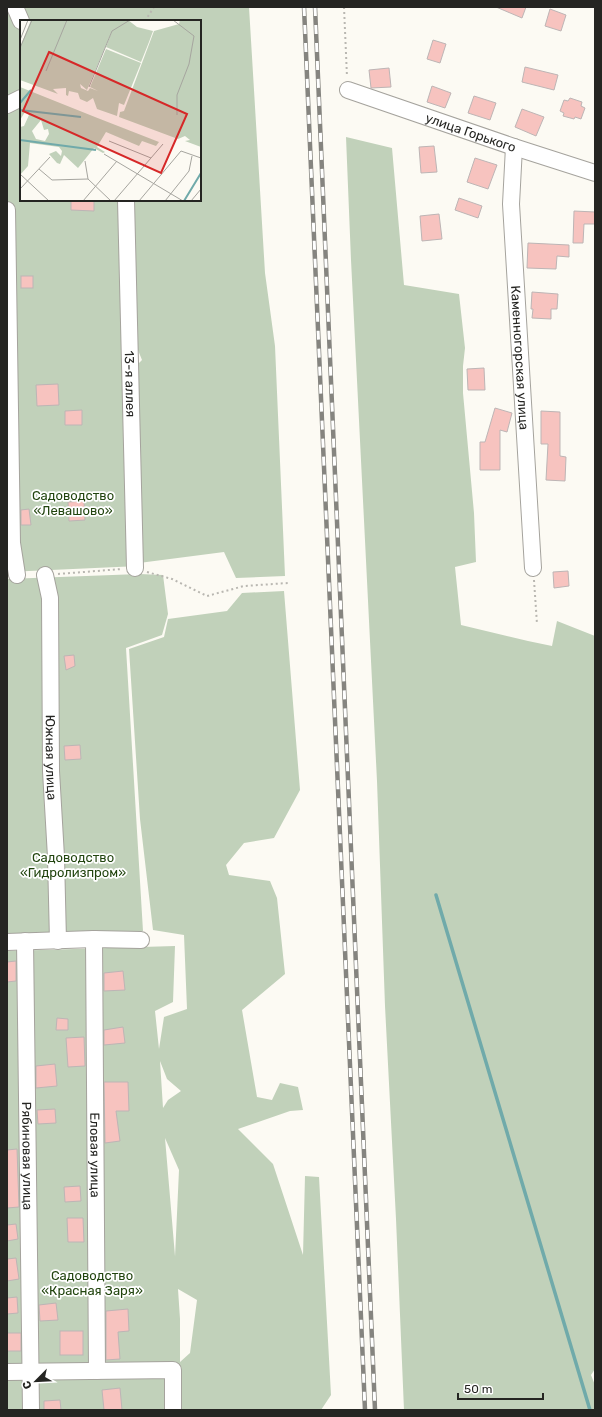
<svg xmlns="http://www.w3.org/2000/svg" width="602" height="1417" viewBox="0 0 602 1417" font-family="Rubik,sans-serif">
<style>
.green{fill:#c1d1ba;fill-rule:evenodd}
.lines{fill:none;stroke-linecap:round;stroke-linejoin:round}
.stream{stroke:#70aaaa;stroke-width:3.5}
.building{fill:#f7c3bf;stroke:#bdb5b5}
.minor-casing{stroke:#a5a39d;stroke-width:18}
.path{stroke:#b9b7b1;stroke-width:2;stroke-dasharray:2 3;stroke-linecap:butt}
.minor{stroke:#fff;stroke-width:16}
.rail-casing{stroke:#85847f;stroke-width:4.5}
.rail{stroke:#fff;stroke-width:3;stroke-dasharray:9;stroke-linecap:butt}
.labels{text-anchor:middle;stroke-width:3.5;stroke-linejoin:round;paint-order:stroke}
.street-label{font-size:13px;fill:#252522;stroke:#fff}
.park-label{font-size:13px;fill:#21440e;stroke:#fff}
.inset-river{fill:none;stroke:#70aaaa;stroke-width:2}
.inset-road{fill:none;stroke:#a6a59f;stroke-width:1}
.view{fill:#d62828;fill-opacity:0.15;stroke:#d62828;stroke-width:2}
.inset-edge{fill:none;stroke:#252522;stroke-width:2}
</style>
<rect width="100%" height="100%" fill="#fcfaf3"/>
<!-- green -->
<g class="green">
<path d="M7,7H249L265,273L275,346L285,576L236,578L224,552L139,563V566L7,572ZM21,21H200V200H21ZM136,345L142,360L136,366Z"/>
<polygon points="346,137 392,148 404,285 459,294 465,348 463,366 463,393 474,513 476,562 455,567 461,625 528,641 552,646 557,621 595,636 595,1369 591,1375 595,1385 595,1410 404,1410 396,1219 385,1006 377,781 351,260"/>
<polygon points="139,574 163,575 168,614 162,635 126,648 143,931 7,935 7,579"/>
<path d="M284,591L300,790L274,838L244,843L226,865L229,875L270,881L277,898L285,974L242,1010L257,1097L272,1100L280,1083L298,1087L303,1110L290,1111L238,1129L273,1164L303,1255L305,1176L319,1177L331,1395L321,1410H183L179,1408V1410H7V951L175,946L173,1002L155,1011L159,1049L164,1017L187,1009L184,935L153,930L140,819L129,649L164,637L168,619L227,611L242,593ZM160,1061L167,1079L181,1091L168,1100L163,1108ZM165,1138L179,1170L175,1257V1256ZM178,1289L197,1300L190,1353L180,1362V1319Z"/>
</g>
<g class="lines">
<!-- stream -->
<polyline class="stream" points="436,895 590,1410"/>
</g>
<!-- building -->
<g class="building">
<polygon points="496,7 526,7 522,18"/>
<polygon points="550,9 566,15 561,31 545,26"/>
<polygon points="433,40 446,44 440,63 427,59"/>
<polygon points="525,67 558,75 554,90 522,82"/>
<polygon points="389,68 391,87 371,88 369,70"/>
<polygon points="432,86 451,93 445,108 427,102"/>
<polygon points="474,96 496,103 490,120 468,113"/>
<polygon points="570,98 582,102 581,106 585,108 581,119 575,117 574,119 563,116 564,113 560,111 564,100 568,101"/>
<polygon points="522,109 544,117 536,136 515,127"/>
<polygon points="434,146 437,172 421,173 419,147"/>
<polygon points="475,158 497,165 488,189 467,182"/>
<polygon points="459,198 482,206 478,218 455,210"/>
<polygon points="71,200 94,200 94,211 71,210"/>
<polygon points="574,211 595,212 595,224 584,224 583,243 573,243"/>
<polygon points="439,214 442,239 422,241 420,216"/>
<polygon points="528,243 569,245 569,257 557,256 556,269 527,268"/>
<rect x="21" y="276" width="12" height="12"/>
<polygon points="532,292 558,294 557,309 551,309 551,319 532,318 533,309 531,309"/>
<polygon points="484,368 485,390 468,390 467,369"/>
<polygon points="58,384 59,405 37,406 36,385"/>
<polygon points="495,408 512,413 507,432 500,430 500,470 480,470 480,442 485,442"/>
<polygon points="82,410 82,425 65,425 65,411"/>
<polygon points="541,411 560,412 560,456 566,457 565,481 546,480 548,444 541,444"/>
<polygon points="84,501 85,520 69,521 68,502"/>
<polygon points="29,509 31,525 21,525 21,510"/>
<polygon points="568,571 569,586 554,588 553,572"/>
<polygon points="74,655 75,666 66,670 64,656"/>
<polygon points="80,745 81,759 65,760 64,746"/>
<polygon points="16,961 16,981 7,982 7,962"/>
<polygon points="123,971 125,990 104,991 104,973"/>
<polygon points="57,1018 68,1019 68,1030 56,1030"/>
<polygon points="123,1027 125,1043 104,1045 104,1030"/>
<polygon points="84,1037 85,1066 68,1067 66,1038"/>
<polygon points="55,1064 57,1086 36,1088 36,1066"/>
<polygon points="104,1082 128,1082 129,1111 116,1111 120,1141 105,1143"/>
<polygon points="55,1109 56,1123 38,1124 37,1110"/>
<polygon points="17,1149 19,1207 7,1208 7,1150"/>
<polygon points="80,1186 81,1201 65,1202 64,1187"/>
<polygon points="67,1218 83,1218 84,1242 68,1242"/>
<polygon points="16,1224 18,1239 7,1241 7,1225"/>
<polygon points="16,1258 19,1279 7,1281 7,1259"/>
<polygon points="17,1297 18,1313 7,1314 7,1298"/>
<polygon points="56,1303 58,1320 40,1321 39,1305"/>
<polygon points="128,1309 129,1331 118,1332 120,1359 106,1360 106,1311"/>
<rect x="60" y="1331" width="23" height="24"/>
<rect x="7" y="1333" width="14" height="18"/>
<polygon points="120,1388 122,1410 104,1410 102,1390"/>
<polygon points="60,1400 61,1410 44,1410 44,1401"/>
</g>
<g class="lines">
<!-- minor casing -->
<g class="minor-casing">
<g id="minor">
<polyline points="15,7 21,21"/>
<path id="s1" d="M348,90L514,147L595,173"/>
<polyline points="7,105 21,98"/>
<path id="s2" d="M514,147L511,204L533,568"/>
<path id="s3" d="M126,200L135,568"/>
<polyline points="7,210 12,543 17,575"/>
<path id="s4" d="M45,575L50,598L51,771L56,857L58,941"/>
<path id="s5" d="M94,939L97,1371"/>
<path id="s6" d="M25,941L31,1410"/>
<polyline points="7,942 94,939 141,940"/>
<polyline points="7,1372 173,1370 173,1410"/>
</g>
</g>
<!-- path -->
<g class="path">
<polyline points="344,7 347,77"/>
<polyline points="145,21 154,7"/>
<polyline points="147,572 172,579 207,596 244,586 288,583"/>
<polyline points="58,574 122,569"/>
<polyline points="534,580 537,624"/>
</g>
<!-- minor -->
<use href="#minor" class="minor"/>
<!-- rail casing -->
<g class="rail-casing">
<g id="rail">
<polyline points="304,7 365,1410"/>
<polyline points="315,7 375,1410"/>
</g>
</g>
<!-- rail -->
<use href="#rail" class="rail"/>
</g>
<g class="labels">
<!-- street labels -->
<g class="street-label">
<text dy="5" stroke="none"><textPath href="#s1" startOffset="130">улица Горького</textPath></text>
<text dy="5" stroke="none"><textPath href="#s2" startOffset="211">Каменногорская улица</textPath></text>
<text dy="5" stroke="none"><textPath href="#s3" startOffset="184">13-я аллея</textPath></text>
<text dy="5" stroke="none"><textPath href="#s4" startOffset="183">Южная улица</textPath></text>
<text dy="5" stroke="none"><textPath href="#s5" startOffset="216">Еловая улица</textPath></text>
<text dy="5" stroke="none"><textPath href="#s6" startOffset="215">Рябиновая улица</textPath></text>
</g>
<!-- park labels -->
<g class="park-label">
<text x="73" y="500">Садоводство<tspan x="73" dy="15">«Левашово»</tspan></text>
<text x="73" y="862">Садоводство<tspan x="73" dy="15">«Гидролизпром»</tspan></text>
<text x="92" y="1280">Садоводство<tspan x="92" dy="15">«Красная Заря»</tspan></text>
</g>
</g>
<!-- overview -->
<g transform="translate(20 20)">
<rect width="181" height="181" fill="#fcfaf3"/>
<path d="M11,0H108L117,7L133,11L129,22L102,11L129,22L121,42L86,27L92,11L67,70L60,64L61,68L68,71L70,68L78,71L70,67L86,29L121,43L104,85L99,83L97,96L77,89L73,78L67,82L60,79L58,73L49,71L48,76L46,75V68L33,69L38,74L0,60V27ZM160,0H181V127L165,121L170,120L165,116L158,119L99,97L100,92L104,91L134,11L159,4ZM0,67L75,97L139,122L136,126L122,121L119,126L86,112L77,127L85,132L83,133L74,128L58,148L44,135L40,144L37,143L29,134L36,131L41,136L42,131L39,127L10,123L8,146L0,155V107L4,106L9,95L5,92L0,100ZM21,100L24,110L28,109L29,114L25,121L16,119L12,111Z" fill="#c1d1ba" fill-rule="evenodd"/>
<path class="inset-river" d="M0,83L11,70M0,90L61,97M0,120L76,130M164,181L181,153"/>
<path class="inset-road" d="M153,0L174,16L169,44L157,75V95M0,20L8,0M0,28L12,0M26,51L47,0M69,67L92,11L110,0M89,121L131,138M84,134L163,181M65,141L68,159M19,149L32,160L68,159L91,181M0,154L29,181M0,169L30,137M63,181L97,141M94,181L143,124M119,181L161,131L181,138M145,181L169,151L172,136M171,181L181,169"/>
<path class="view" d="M29,32L167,94L141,153L3,91Z"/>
<rect width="181" height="181" class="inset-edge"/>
</g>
<!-- border -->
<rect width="602" height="1417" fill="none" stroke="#252522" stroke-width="16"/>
<!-- north arrow -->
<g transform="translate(36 1381) rotate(246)" stroke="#ffffff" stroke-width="3" paint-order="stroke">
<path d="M0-3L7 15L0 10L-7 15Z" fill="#252522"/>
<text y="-6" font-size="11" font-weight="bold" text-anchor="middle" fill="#252522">С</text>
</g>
<!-- scale -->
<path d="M458 1393v6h85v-6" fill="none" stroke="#252522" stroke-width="2"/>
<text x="464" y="1393" font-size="12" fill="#252522" stroke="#ffffff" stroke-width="3" paint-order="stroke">50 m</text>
</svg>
